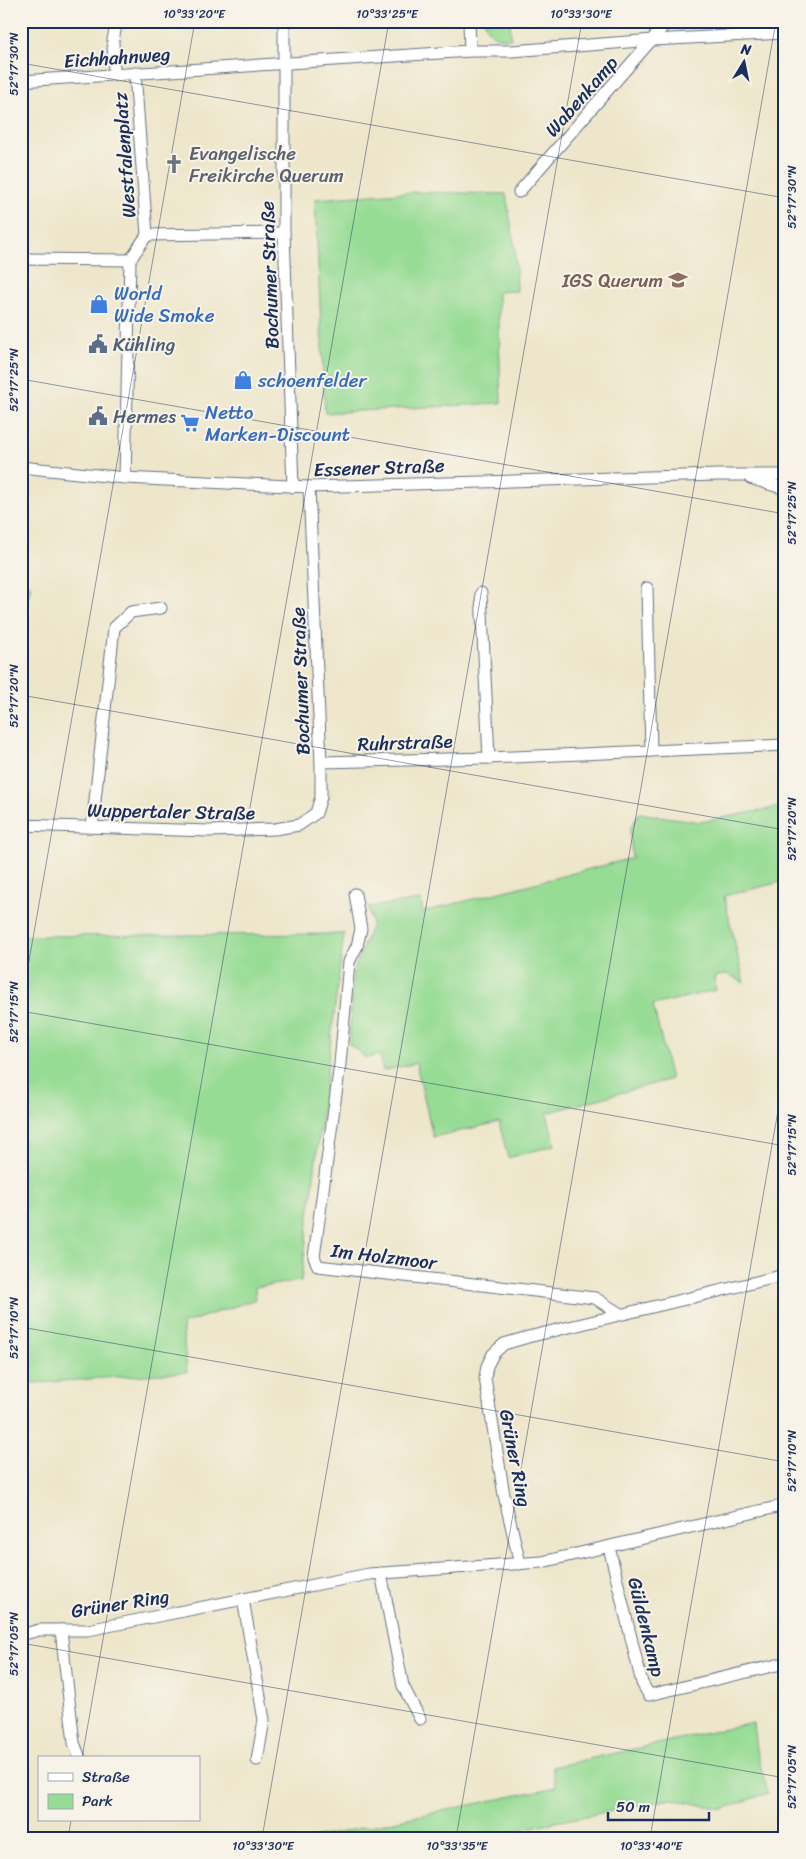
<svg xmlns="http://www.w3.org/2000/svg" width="806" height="1859" viewBox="0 0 806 1859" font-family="Sriracha,sans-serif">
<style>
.green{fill:#97dc94;stroke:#598679}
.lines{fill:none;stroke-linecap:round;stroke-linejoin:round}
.street-casing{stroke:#646f84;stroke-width:13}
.street{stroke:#fff;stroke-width:11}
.ticks{fill:none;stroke:#1b2f5e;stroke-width:1;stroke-opacity:0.45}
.labels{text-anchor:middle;stroke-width:4;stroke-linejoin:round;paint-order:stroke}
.street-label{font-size:19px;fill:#1b2f5e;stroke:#f7f3e8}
.worship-label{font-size:19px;fill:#5b616d;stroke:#f7f3e8;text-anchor:start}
.education-label{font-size:19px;fill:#785e54;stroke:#f7f3e8;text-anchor:end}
.shop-label{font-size:19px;fill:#366cbe;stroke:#f7f3e8;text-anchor:start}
.service-label{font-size:19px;fill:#4e5e75;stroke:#f7f3e8;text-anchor:start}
.neatline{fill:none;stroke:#1b2f5e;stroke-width:2}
.ticks-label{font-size:12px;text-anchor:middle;fill:#1b2f5e}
</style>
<rect width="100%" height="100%" fill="#f7f3e8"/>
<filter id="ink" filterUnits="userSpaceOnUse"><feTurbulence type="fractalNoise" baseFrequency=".02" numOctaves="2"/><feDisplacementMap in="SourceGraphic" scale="10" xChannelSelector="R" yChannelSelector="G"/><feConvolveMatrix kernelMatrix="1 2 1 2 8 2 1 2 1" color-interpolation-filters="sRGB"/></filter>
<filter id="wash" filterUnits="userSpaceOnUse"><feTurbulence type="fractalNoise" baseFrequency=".0096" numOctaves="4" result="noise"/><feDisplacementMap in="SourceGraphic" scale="20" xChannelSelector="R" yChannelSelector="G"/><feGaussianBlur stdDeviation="1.12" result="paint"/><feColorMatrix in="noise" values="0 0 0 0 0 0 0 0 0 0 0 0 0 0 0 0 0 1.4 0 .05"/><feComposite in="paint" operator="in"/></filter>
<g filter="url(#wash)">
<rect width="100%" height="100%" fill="#ede6ca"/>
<!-- green -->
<g class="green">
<path d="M484,21H510L511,39C497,38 488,35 484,21Z"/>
<polygon points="416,192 506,194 515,249 517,291 498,292 501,403 325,413 315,199"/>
<polygon points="21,577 31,586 23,615 21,614"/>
<polygon points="785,806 785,881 724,896 744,983 728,974 714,977 716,990 653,1005 671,1079 547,1113 555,1145 508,1158 499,1122 433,1137 416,1063 383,1071 380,1055 366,1058 349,1044 353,973 372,924 368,907 421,900 423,912 632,858 630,830 639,813 700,822"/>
<polygon points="344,934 301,1281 255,1287 256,1299 182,1324 187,1372 21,1384 21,936"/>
<polygon points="753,1723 756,1750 768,1793 722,1809 671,1799 476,1838 313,1838 556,1787 552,1767"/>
</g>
</g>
<g filter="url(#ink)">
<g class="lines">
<!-- street casing -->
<g class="street-casing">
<g id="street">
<polyline points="284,21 284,233 293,487"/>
<polyline points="469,21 470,51"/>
<polyline points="114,75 113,40 117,21"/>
<polyline points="21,81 470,51 512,51 653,40 785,33"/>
<polyline points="519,192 668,21"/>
<polyline points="147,235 284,233"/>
<polyline points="21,259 130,260"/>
<polyline points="21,467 125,478 309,487 718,475 785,475"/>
<polyline points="125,478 130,260 147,235 135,73"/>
<polyline points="750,478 785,489"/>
<polyline points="647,588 651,751"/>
<polyline points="481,593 489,758"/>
<polyline points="321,762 489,758 785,745"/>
<polyline points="21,825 209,831 275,829 299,825 316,813 321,797 321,762 309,487"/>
<polyline points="92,827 114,628 131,612 161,608"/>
<polyline points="355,894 361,929 357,946 349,962 340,1064 314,1257 318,1266 595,1298 620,1314"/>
<polyline points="609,1547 642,1683 649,1695 785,1663"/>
<polyline points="520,1564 504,1495 485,1378 487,1366 493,1354 504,1344 528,1337 785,1275"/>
<polyline points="381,1573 403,1686 420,1719"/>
<polyline points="243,1599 264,1720 257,1760"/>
<polyline points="61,1630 74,1743 80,1758"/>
<polyline points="21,1635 39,1630 88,1630 369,1574 542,1562 785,1505"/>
</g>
</g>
<!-- street -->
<use href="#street" class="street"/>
</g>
</g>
<!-- ticks -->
<path class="ticks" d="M21,63L785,198M21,379L785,514M21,695L785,830M21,1006L195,21M21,1011L785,1146M21,1327L785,1462M21,1643L785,1778M82,1758L389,21M68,1838L71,1820M262,1838L582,21M456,1838L776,21M650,1838L785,1071"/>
<!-- icons -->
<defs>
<g id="church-bare" transform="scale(1.5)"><path d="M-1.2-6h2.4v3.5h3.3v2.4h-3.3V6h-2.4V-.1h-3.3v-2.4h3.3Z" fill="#6b7280" stroke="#f7f3e8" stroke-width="2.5" paint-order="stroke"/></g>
<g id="school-bare" transform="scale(1.5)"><path d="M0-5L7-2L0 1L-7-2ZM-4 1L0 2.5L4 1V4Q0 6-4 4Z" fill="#8d6e63" stroke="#f7f3e8" stroke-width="2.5" paint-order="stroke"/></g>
<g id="shop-bare" transform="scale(1.5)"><path d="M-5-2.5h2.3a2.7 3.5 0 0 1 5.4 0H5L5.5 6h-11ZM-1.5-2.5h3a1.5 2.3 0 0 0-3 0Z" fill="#3f7fe0" stroke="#f7f3e8" stroke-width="2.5" paint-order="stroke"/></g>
<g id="civic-bare" transform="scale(1.5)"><path d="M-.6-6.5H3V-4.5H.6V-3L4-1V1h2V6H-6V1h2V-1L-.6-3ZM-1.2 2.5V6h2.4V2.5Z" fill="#5c6f8a" stroke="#f7f3e8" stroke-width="2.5" paint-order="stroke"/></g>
<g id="supermarket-bare" transform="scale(1.5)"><path d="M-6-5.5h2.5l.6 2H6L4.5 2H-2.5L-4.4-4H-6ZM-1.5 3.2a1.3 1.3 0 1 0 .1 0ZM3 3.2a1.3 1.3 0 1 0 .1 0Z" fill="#3f7fe0" stroke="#f7f3e8" stroke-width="2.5" paint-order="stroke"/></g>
</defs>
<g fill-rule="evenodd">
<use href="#church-bare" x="174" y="164"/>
<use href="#school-bare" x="678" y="280"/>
<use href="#shop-bare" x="99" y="304"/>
<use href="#civic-bare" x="98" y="344"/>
<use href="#shop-bare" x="243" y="380"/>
<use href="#civic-bare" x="98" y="416"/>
<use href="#supermarket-bare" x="190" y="423"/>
</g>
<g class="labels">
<!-- street labels -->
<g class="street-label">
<text transform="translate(117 57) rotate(-4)" y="7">Eichhahnweg</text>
<text transform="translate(581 96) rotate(-49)" y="7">Wabenkamp</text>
<text transform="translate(124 155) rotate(-94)" y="7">Westfalenplatz</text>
<text transform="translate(269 275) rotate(-92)" y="7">Bochumer Straße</text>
<text transform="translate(379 467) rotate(-2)" y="7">Essener Straße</text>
<text transform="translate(300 681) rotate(-92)" y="7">Bochumer Straße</text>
<text transform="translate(405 742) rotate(-2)" y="7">Ruhrstraße</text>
<text transform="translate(171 811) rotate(1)" y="7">Wuppertaler Straße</text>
<text transform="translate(384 1256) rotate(7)" y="7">Im Holzmoor</text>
<text transform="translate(516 1458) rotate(79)" y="7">Grüner Ring</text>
<text transform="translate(120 1603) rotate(-9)" y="7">Grüner Ring</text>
<text transform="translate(647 1627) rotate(76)" y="7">Güldenkamp</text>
</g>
<!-- worship labels -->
<g class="worship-label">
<text x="189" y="160">Evangelische<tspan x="189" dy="22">Freikirche Querum</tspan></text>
</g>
<!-- education labels -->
<g class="education-label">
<text x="663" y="287">IGS Querum</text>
</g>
<!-- shop labels -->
<g class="shop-label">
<text x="114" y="300">World<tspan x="114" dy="22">Wide Smoke</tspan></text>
<text x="258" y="387">schoenfelder</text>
<text x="205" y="419">Netto<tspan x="205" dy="22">Marken-Discount</tspan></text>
</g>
<!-- service labels -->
<g class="service-label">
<text x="113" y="351">Kühling</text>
<text x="113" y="423">Hermes</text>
</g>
</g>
<!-- margin -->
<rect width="806" height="1859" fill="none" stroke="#f7f3e8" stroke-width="55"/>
<!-- legend -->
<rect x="38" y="1756" width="162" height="65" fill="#f7f3e8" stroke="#9fa5b1"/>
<rect x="48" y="1773" width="25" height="8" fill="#ffffff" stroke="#9fa5b1"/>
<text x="82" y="1782" font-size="15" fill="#1b2f5e">Straße</text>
<rect x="48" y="1794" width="25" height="15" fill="#97dc94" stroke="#9fa5b1"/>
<text x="82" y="1806" font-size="15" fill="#1b2f5e">Park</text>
<!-- north arrow -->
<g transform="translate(744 62) rotate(10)" stroke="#f7f3e8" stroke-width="4" paint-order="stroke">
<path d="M0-4L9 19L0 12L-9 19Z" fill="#1b2f5e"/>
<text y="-8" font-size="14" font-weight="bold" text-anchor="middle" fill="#1b2f5e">N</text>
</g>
<!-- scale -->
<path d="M608 1812v8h101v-8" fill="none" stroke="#1b2f5e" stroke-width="2.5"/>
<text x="616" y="1812" font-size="15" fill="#1b2f5e" stroke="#f7f3e8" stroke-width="4" paint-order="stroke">50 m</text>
<rect x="28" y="28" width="750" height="1804" class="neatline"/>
<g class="ticks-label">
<text x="194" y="18">10°33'20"E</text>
<text x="387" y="18">10°33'25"E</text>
<text x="581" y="18">10°33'30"E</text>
<text transform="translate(14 64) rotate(-90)" y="4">52°17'30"N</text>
<text transform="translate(792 197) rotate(-90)" y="4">52°17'30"N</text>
<text transform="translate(14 380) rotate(-90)" y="4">52°17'25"N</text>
<text transform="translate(792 513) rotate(-90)" y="4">52°17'25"N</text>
<text transform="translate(14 696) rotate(-90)" y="4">52°17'20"N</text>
<text transform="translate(792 829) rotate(-90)" y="4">52°17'20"N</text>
<text transform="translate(14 1012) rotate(-90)" y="4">52°17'15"N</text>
<text transform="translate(792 1145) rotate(-90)" y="4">52°17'15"N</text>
<text transform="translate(14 1328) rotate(-90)" y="4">52°17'10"N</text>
<text transform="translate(792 1461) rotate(-90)" y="4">52°17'10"N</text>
<text transform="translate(14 1644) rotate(-90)" y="4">52°17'05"N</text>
<text transform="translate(792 1777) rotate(-90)" y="4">52°17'05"N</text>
<text x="263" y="1850">10°33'30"E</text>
<text x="457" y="1850">10°33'35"E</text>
<text x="651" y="1850">10°33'40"E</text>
</g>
</svg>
